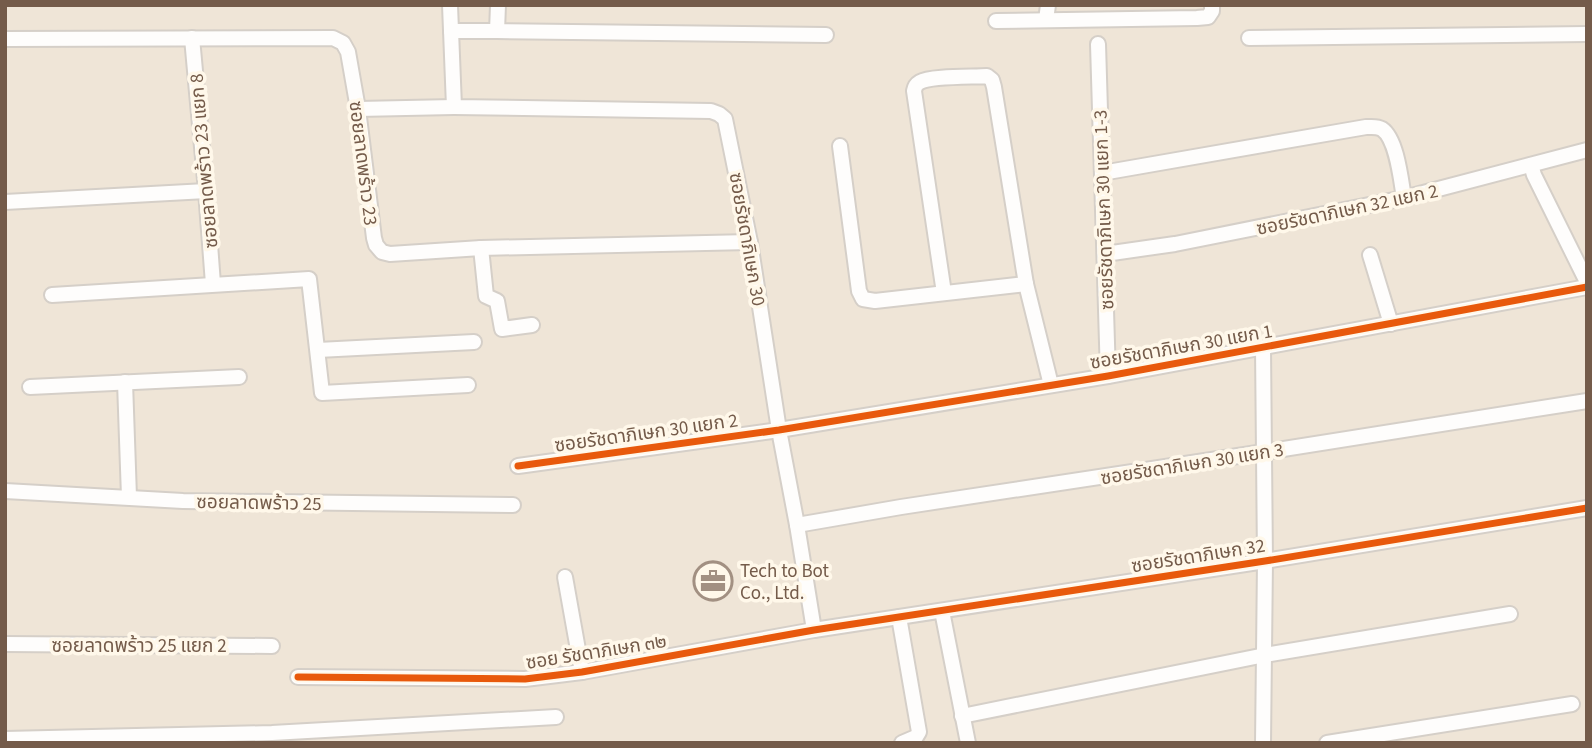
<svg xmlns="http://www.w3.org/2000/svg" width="1592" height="748" viewBox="0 0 1592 748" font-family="'Source Sans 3','Noto Sans Thai',sans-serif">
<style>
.residential{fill:#efe5d7}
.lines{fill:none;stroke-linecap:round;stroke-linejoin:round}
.minor-casing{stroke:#d5cfc8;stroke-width:18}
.minor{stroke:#fefdfc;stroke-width:14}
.cycleway-casing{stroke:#fff8ea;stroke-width:11}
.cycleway{stroke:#e8590c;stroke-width:7}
.labels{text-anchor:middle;stroke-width:7;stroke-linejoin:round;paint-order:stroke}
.street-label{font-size:19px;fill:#745b4a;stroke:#fff8ea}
.poi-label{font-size:19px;fill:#745b4a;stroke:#fff8ea;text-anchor:start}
</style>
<rect width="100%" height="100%" fill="#f6f2ea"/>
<!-- residential -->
<rect class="residential" x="5" y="5" width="1582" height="738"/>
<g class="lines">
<!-- minor casing -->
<g class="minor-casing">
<g id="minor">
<polyline points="450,5 454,107 711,111 719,114 725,119 750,242 779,430 797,525 814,630"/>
<polyline points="498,5 497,31 826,35"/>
<polyline points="1046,20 1048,5"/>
<polyline points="996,21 1197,18 1208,17 1212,11 1212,5"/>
<polyline points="451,31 497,31"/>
<polyline points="192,38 206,191 213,284"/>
<polyline points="1249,38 1587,34"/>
<polyline points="5,39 333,38 343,43 348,52 358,109 374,238 376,245 382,252 390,254 481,248 750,242"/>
<polyline points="1098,44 1108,376"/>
<polyline points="358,109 454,107"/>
<polyline points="840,146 859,291 863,299 875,301 1026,284"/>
<polyline points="1531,165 1534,175 1587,282"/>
<path d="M1102,173L1366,127C1372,127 1377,126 1382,129C1397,139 1401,181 1404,198"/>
<polyline points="5,202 206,191"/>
<polyline points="481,248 486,296 497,301 502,329 532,325"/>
<polyline points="1105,254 1175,244 1404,198 1587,150"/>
<polyline points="1370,255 1391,324"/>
<path d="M944,293L914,91C915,87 915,85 920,82C930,76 972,77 987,76L992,80L994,87L1026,284L1051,385"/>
<polyline points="52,295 309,279 322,393 468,385"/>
<polyline points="318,350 474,342"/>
<polyline points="125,382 129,497"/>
<polyline points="30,387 239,377"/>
<polyline points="518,466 779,430 1108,376 1587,287"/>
<polyline points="5,491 183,501 513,505"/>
<polyline points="797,525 901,507 1264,452 1587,401"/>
<polyline points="565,577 582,672"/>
<polyline points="942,611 968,743"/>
<polyline points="899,617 919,732 916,737 902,743"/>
<polyline points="5,644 272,646"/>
<polyline points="298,677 525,679 582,672 814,630 1265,561 1587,508"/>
<polyline points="962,716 1265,655 1510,614"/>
<polyline points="5,739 272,733 556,717"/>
<polyline points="1263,743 1265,561 1263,348"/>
<polyline points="1327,743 1572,704"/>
</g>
</g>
<!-- minor -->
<use href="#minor" class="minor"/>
<!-- cycleway casing -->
<g class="cycleway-casing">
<g id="cycleway">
<polyline points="518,466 779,430 1108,376 1587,287"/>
<polyline points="298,677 525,679 582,672 814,630 1265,561 1587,508"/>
</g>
</g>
<!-- cycleway -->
<use href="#cycleway" class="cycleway"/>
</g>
<!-- icons -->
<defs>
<g id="office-ring" transform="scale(2.0125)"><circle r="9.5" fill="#fff8ea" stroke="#a29082" stroke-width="1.5"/><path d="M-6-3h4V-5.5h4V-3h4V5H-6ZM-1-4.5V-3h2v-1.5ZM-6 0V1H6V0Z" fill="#a29082"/></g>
</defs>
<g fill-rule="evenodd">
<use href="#office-ring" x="713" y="581"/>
</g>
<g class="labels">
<!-- street labels -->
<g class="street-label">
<text transform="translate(203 161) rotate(-95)" y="7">ซอยลาดพร้าว 23 แยก 8</text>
<text transform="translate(364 163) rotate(83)" y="7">ซอยลาดพร้าว 23</text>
<text transform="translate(1347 209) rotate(-12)" y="7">ซอยรัชดาภิเษก 32 แยก 2</text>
<text transform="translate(1103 210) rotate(-92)" y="7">ซอยรัชดาภิเษก 30 แยก 1-3</text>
<text transform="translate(748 239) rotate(80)" y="7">ซอยรัชดาภิเษก 30</text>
<text transform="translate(1181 346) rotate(-10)" y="7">ซอยรัชดาภิเษก 30 แยก 1</text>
<text transform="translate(646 432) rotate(-8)" y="7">ซอยรัชดาภิเษก 30 แยก 2</text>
<text transform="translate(1192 463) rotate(-9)" y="7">ซอยรัชดาภิเษก 30 แยก 3</text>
<text transform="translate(259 502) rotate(1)" y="7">ซอยลาดพร้าว 25</text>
<text transform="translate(1198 555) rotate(-9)" y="7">ซอยรัชดาภิเษก 32</text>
<text x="139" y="652">ซอยลาดพร้าว 25 แยก 2</text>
<text transform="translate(596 651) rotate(-9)" y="7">ซอย รัชดาภิเษก ๓๒</text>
</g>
<!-- poi labels -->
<g class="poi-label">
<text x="740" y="577">Tech to Bot<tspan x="740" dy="22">Co., Ltd.</tspan></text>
</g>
</g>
<!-- border -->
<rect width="1592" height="748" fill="none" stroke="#745b4a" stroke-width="14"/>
</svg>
